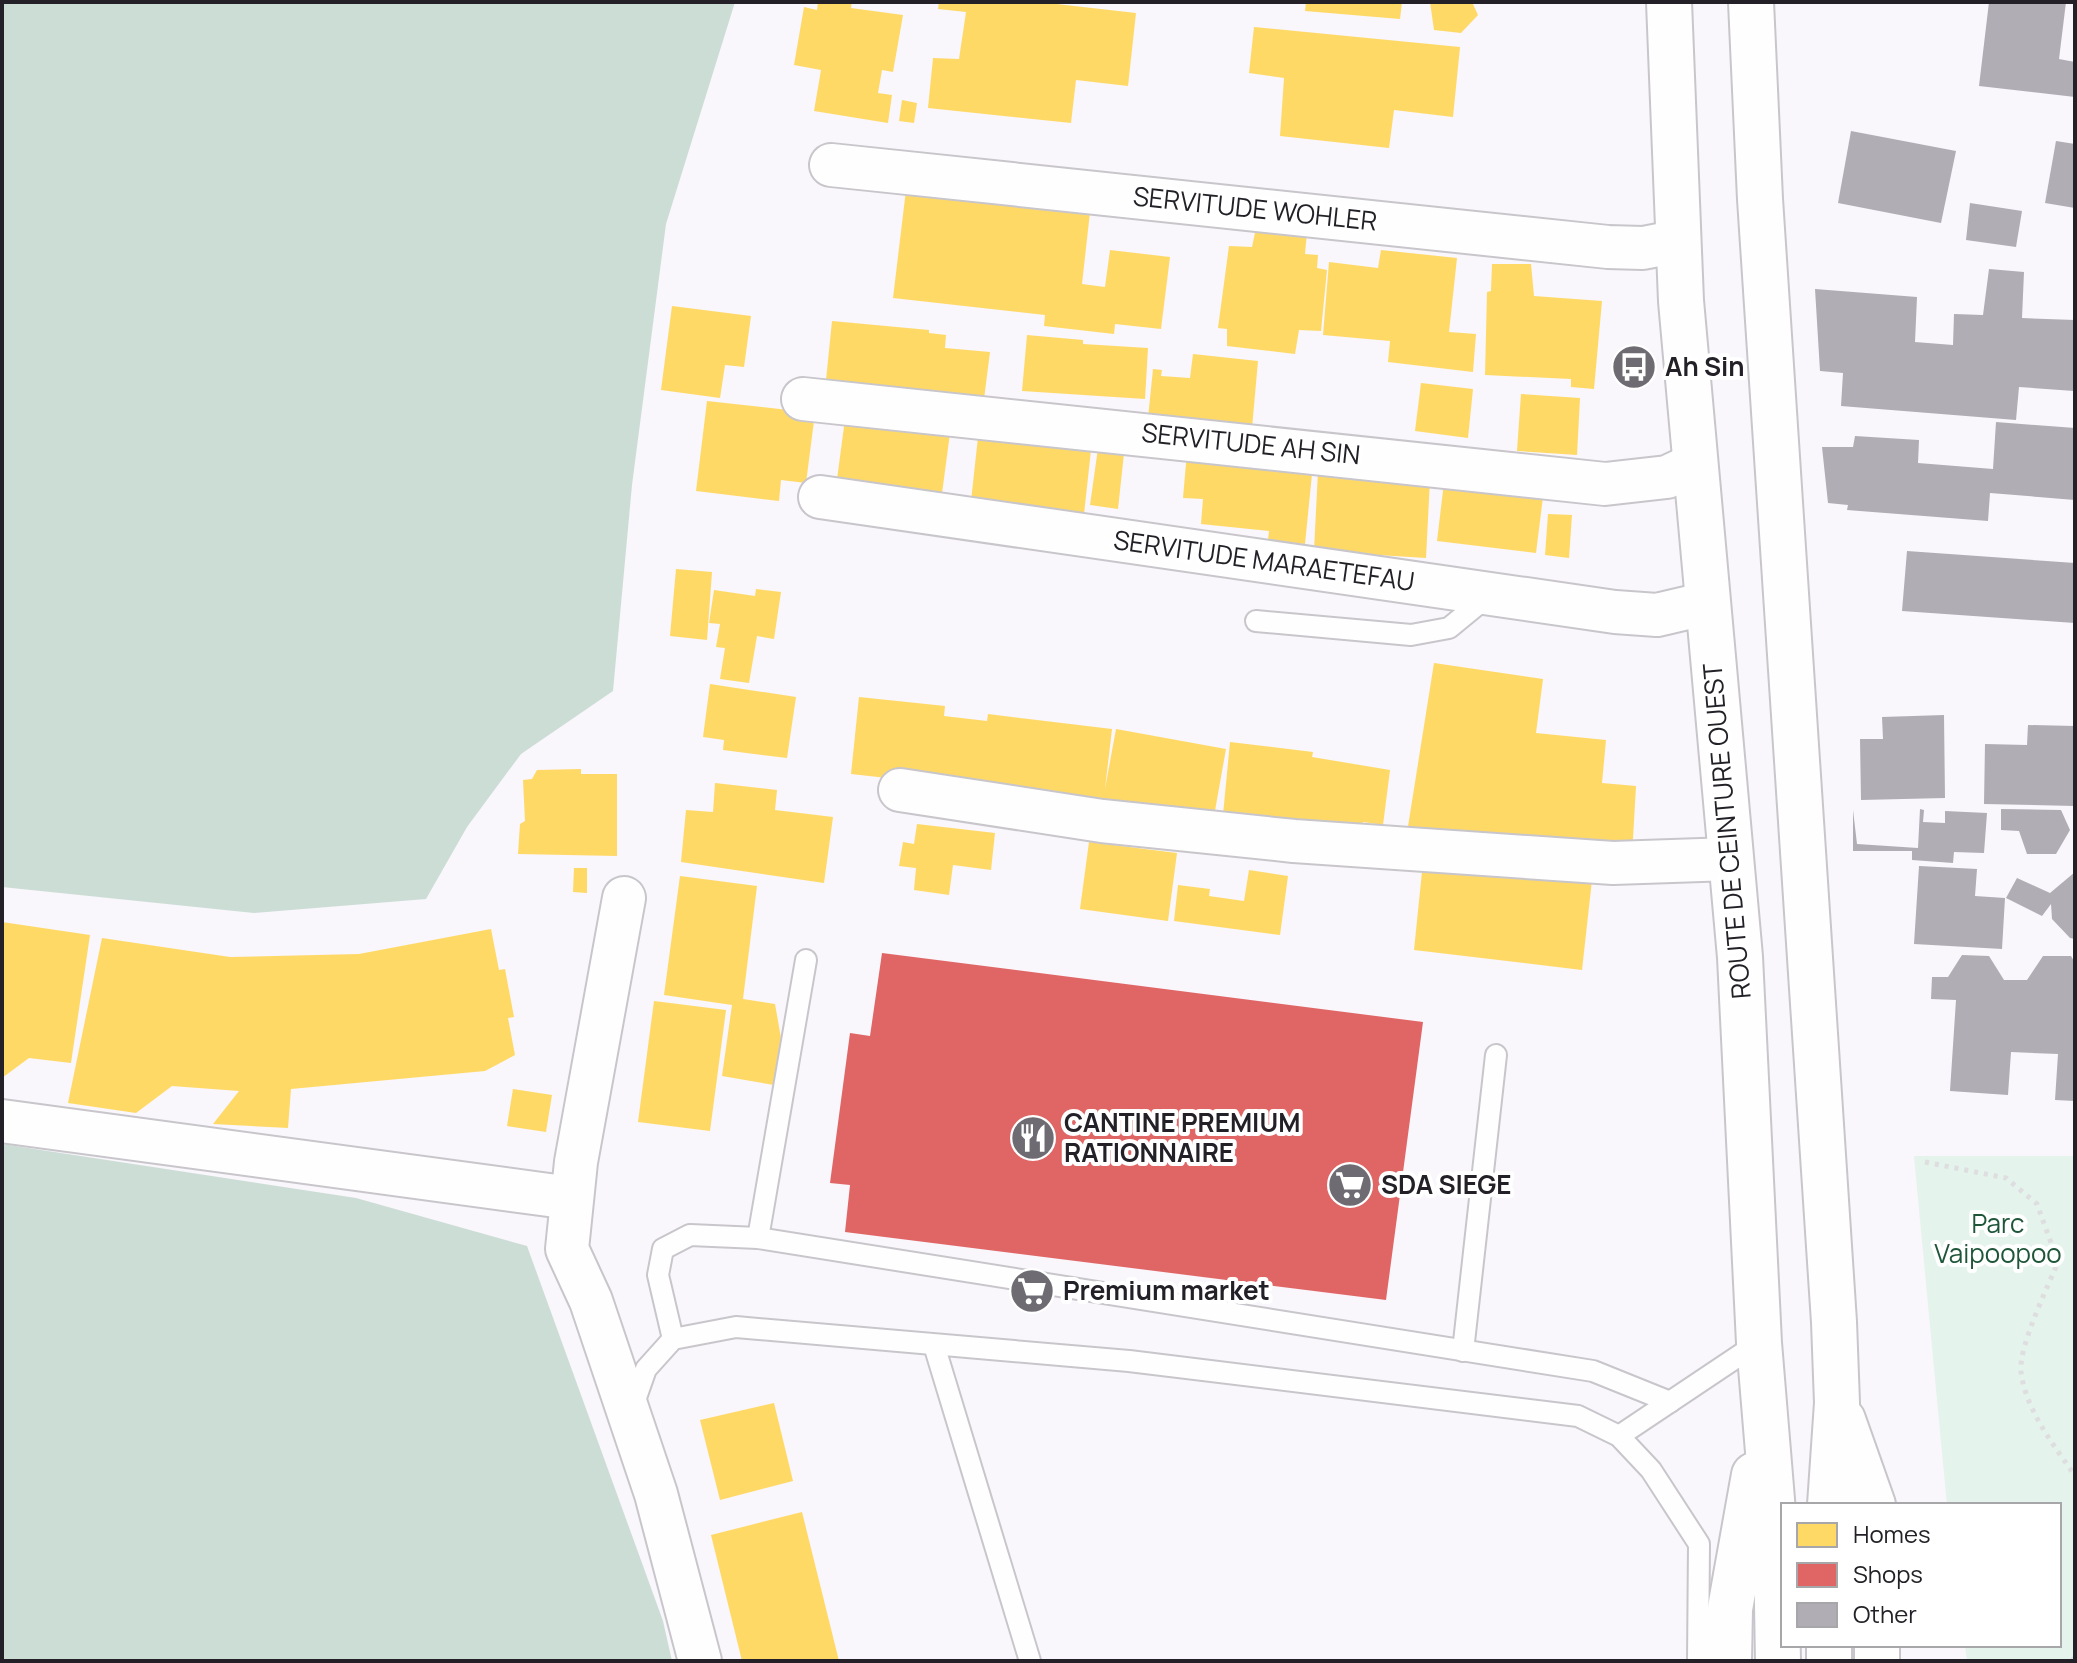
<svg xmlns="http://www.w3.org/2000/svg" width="2077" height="1663" viewBox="0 0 2077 1663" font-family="Manrope,sans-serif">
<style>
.green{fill:#e4f3eb}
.forest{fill:#ccddd5}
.homes{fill:#ffd966}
.shops{fill:#e06666}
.building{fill:#b0adb5}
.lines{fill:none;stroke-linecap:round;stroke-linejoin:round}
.service-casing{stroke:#c9c6cb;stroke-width:24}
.minor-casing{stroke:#c9c6cb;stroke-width:46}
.primary-casing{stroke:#c9c6cb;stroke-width:48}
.path{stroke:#dedddf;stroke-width:5;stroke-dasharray:4 6;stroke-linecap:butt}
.service{stroke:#fefeff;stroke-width:20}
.minor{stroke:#fefeff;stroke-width:42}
.primary{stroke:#fefeff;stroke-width:44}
.labels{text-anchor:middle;stroke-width:8;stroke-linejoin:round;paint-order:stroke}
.street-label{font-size:26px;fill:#232127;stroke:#fff}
.poi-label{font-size:26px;font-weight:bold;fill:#232127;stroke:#fff;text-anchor:start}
.park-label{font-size:26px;fill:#1f5639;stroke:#fff}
</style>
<rect width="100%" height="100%" fill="#f9f6fc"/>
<!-- green -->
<polygon class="green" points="1914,1156 2075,1156 2075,1661 1967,1661 1965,1645 2059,1645 2059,1505 1947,1505"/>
<!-- forest -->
<g class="forest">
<polygon points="2,2 735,2 666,224 632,485 613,691 521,754 467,827 426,899 254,913 2,887"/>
<polygon points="2,1144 356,1198 527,1246 663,1621 672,1661 2,1661"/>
</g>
<!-- homes -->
<g class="homes">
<polygon points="818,2 852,2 851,8 903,15 893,72 882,70 878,93 892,95 888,123 814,111 821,70 794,65 804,7 817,10"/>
<polygon points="939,2 1039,2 1136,13 1128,86 1076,80 1071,123 928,108 933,58 959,59 966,12 938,9"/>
<polygon points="1306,2 1402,2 1400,19 1305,11"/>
<polygon points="1430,2 1472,2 1478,15 1461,33 1434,30"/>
<polygon points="1254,27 1460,47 1453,117 1394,110 1389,148 1280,136 1284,78 1249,73"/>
<polygon points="902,100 917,103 914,123 899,121"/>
<polygon points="906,190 1090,212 1082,284 1105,287 1110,250 1170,257 1161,329 1115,324 1114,334 1044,326 1045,315 893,298"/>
<polygon points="1256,228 1307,232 1305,254 1318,255 1317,268 1327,270 1321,331 1299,330 1295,354 1227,346 1227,329 1218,328 1229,246 1252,247"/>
<polygon points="1381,250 1457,258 1449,332 1476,334 1473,372 1388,362 1390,341 1323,335 1329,262 1378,268"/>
<polygon points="1492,264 1531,264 1534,296 1602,301 1594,389 1571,387 1571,379 1485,375 1487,292 1491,291"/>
<polygon points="672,306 751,316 744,367 725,365 720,398 661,390"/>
<polygon points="832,321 929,330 929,333 946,335 945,348 990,352 984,399 825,390"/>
<polygon points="1027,335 1083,340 1083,344 1148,348 1145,399 1022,391"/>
<polygon points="1193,354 1258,361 1252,428 1148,418 1153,369 1162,370 1161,376 1190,378"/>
<polygon points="1421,383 1473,389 1468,438 1415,431"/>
<polygon points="1521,394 1580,398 1577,455 1517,451"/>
<polygon points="707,401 815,413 806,483 781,480 779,501 696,491"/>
<polygon points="845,419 950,433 941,501 836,487"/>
<polygon points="979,428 1092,441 1084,514 971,501"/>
<polygon points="1099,441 1125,444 1118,509 1090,505"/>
<polygon points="1187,452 1313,464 1305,544 1268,540 1269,531 1201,524 1203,499 1183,498"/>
<polygon points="1318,471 1430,479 1426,558 1314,551"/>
<polygon points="1445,474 1543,497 1536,553 1437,541"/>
<polygon points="1548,514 1572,515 1569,558 1545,555"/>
<polygon points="676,569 712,572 707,640 670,636"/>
<polygon points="756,589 781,592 774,639 757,636 749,683 720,679 725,648 716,647 720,624 709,623 714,590 755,596"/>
<polygon points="1434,663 1543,679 1536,733 1606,740 1602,783 1636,786 1632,856 1406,839"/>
<polygon points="710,684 796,697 787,758 723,750 724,740 703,737"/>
<polygon points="859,697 945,706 944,716 987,721 988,714 1112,729 1105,789 1116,729 1226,749 1213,822 1103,802 851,774"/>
<polygon points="1230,742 1313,752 1312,757 1390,770 1383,825 1363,822 1360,840 1222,825"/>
<polygon points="581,769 581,774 617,774 617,856 518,854 520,824 525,821 523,780 532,779 537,770"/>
<polygon points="715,783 777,790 775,810 833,817 824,883 681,862 686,810 713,812"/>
<polygon points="917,824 995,833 991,870 953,865 949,895 914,890 916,868 899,866 903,842 914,844"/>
<polygon points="1089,842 1177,853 1168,921 1080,909"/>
<polygon points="1423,862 1592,880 1582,970 1414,950"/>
<polygon points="574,868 587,868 587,893 573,892"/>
<polygon points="1249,870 1288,876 1280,935 1174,921 1178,885 1210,889 1209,896 1244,901"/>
<polygon points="680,876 757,886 743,999 775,1004 781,1038 774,1085 722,1076 732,1005 664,995"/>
<polygon points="2,922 90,935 71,1063 29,1058 2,1078"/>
<polygon points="491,929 499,970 505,969 514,1017 508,1018 515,1055 485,1071 291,1089 288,1128 213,1124 239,1091 172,1086 136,1113 68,1103 102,938 230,957 359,954"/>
<polygon points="654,1001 726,1010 710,1131 638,1122"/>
<polygon points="513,1089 552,1095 546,1132 507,1126"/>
<polygon points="774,1403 793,1481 720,1500 700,1420"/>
<polygon points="802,1512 839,1661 742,1661 711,1535"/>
</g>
<!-- shops -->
<polygon class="shops" points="882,953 1423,1022 1386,1300 845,1232 850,1185 830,1183 850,1033 870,1036"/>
<!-- building -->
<g class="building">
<polygon points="1989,2 2066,2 2059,59 2075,62 2075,97 1979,86"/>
<polygon points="1851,131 1956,151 1941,223 1838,203"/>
<polygon points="2056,141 2075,144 2075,208 2045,203"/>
<polygon points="1970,203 2022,211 2016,247 1966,240"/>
<polygon points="1989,269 2024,272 2022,318 2075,320 2074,391 2019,387 2016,420 1841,406 1843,373 1820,371 1815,289 1917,297 1915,342 1953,345 1954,314 1983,315"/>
<polygon points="1996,422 2075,428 2075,500 1990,493 1988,521 1847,510 1848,505 1828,503 1822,447 1853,447 1855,436 1919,440 1918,463 1993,469"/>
<polygon points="1907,551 2075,563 2075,623 1902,611"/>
<polygon points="1944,715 1945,798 1861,800 1860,739 1883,739 1882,717"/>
<polygon points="2028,725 2075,726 2075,806 1984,804 1985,744 2027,745"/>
<polygon points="1920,809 1924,810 1923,822 1945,823 1945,811 1987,813 1984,853 1954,852 1953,863 1912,860 1912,851 1853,851 1853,810 1857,844 1918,848"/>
<polygon points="2001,809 2061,810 2070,830 2056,854 2027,854 2019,831 2001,830"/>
<polygon points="1919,866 1977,869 1975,896 2005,898 2002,949 1914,944"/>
<polygon points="2075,872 2075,939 2070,938 2052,919 2051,904 2042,916 2006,898 2017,878 2050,893"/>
<polygon points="1962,955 1989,956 2004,980 2027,980 2043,956 2071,956 2075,963 2075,1101 2055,1100 2058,1054 2011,1052 2008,1095 1950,1091 1956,1000 1931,999 1932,977 1948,977"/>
</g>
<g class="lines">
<!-- service casing -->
<g class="service-casing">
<g id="service">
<polyline points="1256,621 1411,635 1449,628 1488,596"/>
<polyline points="758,1238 806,960"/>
<polyline points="673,1339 658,1275 663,1249 690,1235 758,1238 1593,1371 1670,1402"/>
<polyline points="934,1345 1030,1661"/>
<polyline points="1463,1351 1496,1055"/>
<polyline points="633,1406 646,1369 673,1339 736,1327 1129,1361 1578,1416 1619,1436 1651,1470 1699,1544 1698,1661"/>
<polyline points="1619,1436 1758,1343"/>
</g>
</g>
<!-- minor casing -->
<g class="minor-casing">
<g id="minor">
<polyline points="831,165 1608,247 1643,248 1679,241"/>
<polyline points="803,399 1605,484 1667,477 1695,464"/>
<polyline points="820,497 1615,612 1657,615 1708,603"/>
<polyline points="900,790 1102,821 1294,841 1613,863 1731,859"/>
<polyline points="624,898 576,1162 567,1249 591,1301 656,1494 700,1661"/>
<polyline points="2,1121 571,1198"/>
</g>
</g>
<!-- primary casing -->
<g class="primary-casing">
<g id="primary">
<polyline points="1669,2 1681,301 1740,957 1759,1343 1776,1548 1778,1661"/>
<polyline points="1751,2 1760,199 1834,1322 1837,1403 1830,1505"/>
<polyline points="1843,1420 1873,1505"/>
<polyline points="1829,1645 1829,1661"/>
<polyline points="1877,1645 1877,1661"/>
<polyline points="1729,1661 1730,1609 1754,1475"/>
</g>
</g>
<!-- path -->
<g class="path">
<path d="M1925,1162L2006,1178L2037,1204L2058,1262C2048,1286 2018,1348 2021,1372C2026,1411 2054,1445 2075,1476"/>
<polyline points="2072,1661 2075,1657"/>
</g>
<!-- service -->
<use href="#service" class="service"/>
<!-- minor -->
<use href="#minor" class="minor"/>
<!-- primary -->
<use href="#primary" class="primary"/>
</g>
<!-- icons -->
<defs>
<g id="bus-disc" transform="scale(2.3)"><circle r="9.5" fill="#6e6c72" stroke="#fff"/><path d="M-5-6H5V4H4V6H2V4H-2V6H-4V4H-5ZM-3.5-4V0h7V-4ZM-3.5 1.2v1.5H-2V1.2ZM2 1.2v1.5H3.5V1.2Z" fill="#fff"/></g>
<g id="restaurant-disc" transform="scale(2.3)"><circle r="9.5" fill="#6e6c72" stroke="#fff"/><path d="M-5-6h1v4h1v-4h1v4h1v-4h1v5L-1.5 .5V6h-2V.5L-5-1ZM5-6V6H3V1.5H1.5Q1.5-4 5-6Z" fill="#fff"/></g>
<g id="supermarket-disc" transform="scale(2.3)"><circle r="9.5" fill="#6e6c72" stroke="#fff"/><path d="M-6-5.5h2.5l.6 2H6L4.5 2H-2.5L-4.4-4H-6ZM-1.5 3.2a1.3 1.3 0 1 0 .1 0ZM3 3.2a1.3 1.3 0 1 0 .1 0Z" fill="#fff"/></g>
</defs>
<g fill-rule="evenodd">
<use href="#bus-disc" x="1634" y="367"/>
<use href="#restaurant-disc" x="1033" y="1138"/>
<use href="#supermarket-disc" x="1350" y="1185"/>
<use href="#supermarket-disc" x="1032" y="1291"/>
</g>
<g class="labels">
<!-- street labels -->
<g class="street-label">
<text transform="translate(1255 209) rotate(6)" y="9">SERVITUDE WOHLER</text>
<text transform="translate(1251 444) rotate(6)" y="9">SERVITUDE AH SIN</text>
<text transform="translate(1264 561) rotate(8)" y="9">SERVITUDE MARAETEFAU</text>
<text transform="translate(1727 831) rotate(-95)" y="9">ROUTE DE CEINTURE OUEST</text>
</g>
<!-- poi labels -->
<g class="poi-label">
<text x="1665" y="376">Ah Sin</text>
<text x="1064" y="1132">CANTINE PREMIUM<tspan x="1064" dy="30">RATIONNAIRE</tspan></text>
<text x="1381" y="1194">SDA SIEGE</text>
<text x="1063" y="1300">Premium market</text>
</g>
<!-- park labels -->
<g class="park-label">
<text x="1998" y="1233">Parc<tspan x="1998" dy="30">Vaipoopoo</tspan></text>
</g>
</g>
<!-- border -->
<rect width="2077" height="1663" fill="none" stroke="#232127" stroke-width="8"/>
<!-- legend -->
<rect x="1781" y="1503" width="280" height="144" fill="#ffffff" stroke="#a7a6a9" stroke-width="2"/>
<rect x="1797" y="1523" width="40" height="24" fill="#ffd966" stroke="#a7a6a9" stroke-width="2"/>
<text x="1853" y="1543" font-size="24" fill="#232127">Homes</text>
<rect x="1797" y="1563" width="40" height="24" fill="#e06666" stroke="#a7a6a9" stroke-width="2"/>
<text x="1853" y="1583" font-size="24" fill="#232127">Shops</text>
<rect x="1797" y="1603" width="40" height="24" fill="#b0adb5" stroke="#a7a6a9" stroke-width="2"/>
<text x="1853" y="1623" font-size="24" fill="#232127">Other</text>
</svg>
